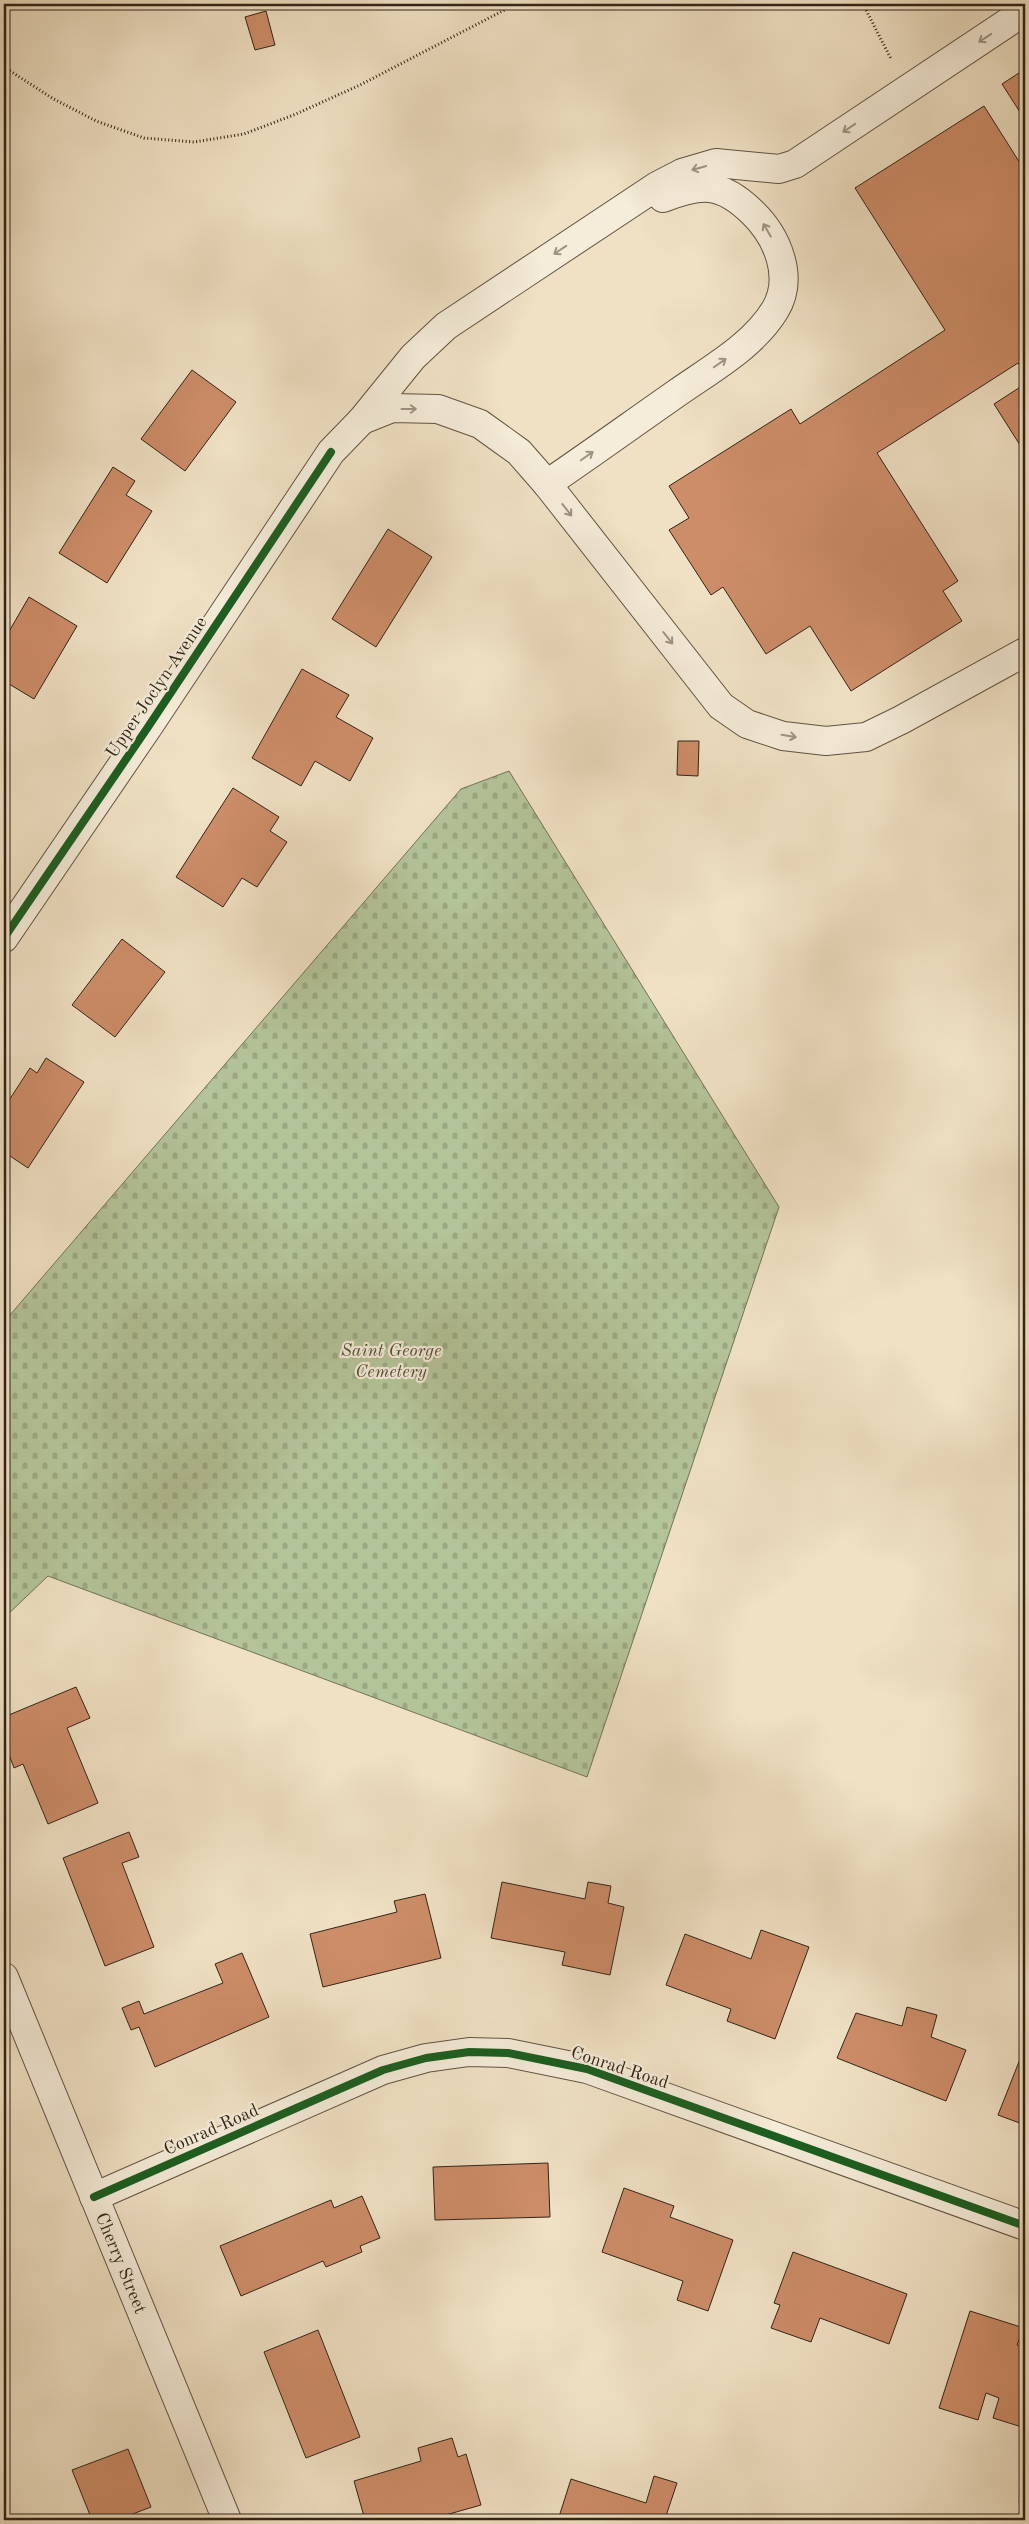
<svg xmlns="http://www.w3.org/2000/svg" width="1029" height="2524" viewBox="0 0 1029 2524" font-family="'Old Standard TT',serif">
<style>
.cemetery{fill:url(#cemetery-stones);stroke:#727458}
.building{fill:#cd8d69;stroke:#312417}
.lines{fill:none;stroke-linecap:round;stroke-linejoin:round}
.minor-casing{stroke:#615342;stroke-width:30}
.path{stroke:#312417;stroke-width:3;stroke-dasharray:1 2.5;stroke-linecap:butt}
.minor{stroke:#f5ecd9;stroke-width:28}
.cycleway-casing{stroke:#f5ecd9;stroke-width:11}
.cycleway{stroke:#1b5e20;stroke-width:8}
.oneway{stroke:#9d9282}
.labels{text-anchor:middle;stroke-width:4.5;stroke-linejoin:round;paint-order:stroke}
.street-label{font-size:18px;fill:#312417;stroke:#f5ecd9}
.park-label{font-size:18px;font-style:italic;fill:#524c38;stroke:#f5ecd9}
</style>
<defs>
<pattern id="cemetery-stones" width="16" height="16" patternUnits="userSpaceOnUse" patternTransform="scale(1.25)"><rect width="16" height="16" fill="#b4c499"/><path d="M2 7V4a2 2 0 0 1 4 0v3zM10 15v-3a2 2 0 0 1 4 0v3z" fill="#9ba883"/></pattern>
</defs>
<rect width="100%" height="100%" fill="#f0e1c4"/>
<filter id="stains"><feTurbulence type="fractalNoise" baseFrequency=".004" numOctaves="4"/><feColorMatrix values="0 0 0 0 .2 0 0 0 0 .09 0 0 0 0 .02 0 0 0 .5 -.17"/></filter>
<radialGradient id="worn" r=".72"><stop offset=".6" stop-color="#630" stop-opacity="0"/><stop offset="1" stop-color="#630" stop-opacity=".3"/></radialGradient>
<!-- cemetery -->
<polygon class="cemetery" points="509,771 779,1207 587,1777 48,1576 4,1618 4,1322 461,789"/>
<!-- building -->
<g class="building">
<polygon points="266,11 275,45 255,50 245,17"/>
<polygon points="1025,69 1025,120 1002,84"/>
<polygon points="984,106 1025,171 1025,374 1018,363 877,453 958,581 943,591 962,621 851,691 810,626 766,654 723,587 711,595 669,530 689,518 669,486 791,409 800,424 945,330 855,188"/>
<polygon points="192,370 236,402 185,471 141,439"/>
<polygon points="1025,384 1025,453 994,404"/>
<polygon points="113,467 135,481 126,495 152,511 107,583 59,553"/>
<polygon points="388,529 432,557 376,647 332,619"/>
<polygon points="29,597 77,626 34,699 4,681 4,640"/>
<polygon points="302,669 349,695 336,717 373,738 350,781 315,761 301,786 252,758"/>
<polygon points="678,741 699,741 698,776 677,775"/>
<polygon points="233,788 279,817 270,831 287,842 257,887 242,878 223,907 176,877"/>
<polygon points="122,939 165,972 115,1037 72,1005"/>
<polygon points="46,1058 84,1082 28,1168 4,1152 4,1108 30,1068 37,1073"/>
<polygon points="76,1687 90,1718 67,1728 98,1803 48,1824 23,1764 14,1768 4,1741 4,1735 9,1734 4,1717"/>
<polygon points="129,1832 139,1857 122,1863 154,1947 105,1966 63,1858"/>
<polygon points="502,1882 585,1899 588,1882 611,1886 608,1903 624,1907 610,1975 562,1965 565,1952 491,1938"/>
<polygon points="425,1894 441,1958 323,1987 310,1934 397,1912 394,1901"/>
<polygon points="761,1930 809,1947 775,2039 727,2021 731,2009 666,1985 685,1934 751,1959"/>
<polygon points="242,1953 269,2017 155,2067 139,2027 131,2030 122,2008 139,2001 144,2014 223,1983 215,1964"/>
<polygon points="907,2007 937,2015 931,2037 966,2050 946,2101 837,2058 856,2013 902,2026"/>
<polygon points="1024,2049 1025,2049 1025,2125 998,2115"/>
<polygon points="548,2163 550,2217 435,2220 433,2167"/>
<polygon points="624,2188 674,2206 670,2217 733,2240 708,2311 677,2300 683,2281 602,2252"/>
<polygon points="362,2196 380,2238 360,2246 362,2252 326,2267 323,2261 241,2296 220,2246 331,2200 334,2208"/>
<polygon points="793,2252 907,2294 889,2344 820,2318 811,2342 771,2328 780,2305 774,2303"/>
<polygon points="970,2311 1024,2328 1017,2345 1025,2348 1025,2428 993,2418 999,2398 986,2393 978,2420 939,2408"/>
<polygon points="318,2330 360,2437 306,2458 264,2352"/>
<polygon points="452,2438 458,2457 466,2454 481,2505 428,2520 365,2520 354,2481 421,2461 418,2448"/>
<polygon points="128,2449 151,2507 117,2520 92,2520 72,2470"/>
<polygon points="654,2476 677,2483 666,2516 680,2520 558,2520 571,2479 646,2503"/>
<polygon points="1025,2479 1025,2503 1019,2502"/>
</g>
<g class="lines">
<!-- minor casing -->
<g class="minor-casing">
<g id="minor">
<polyline points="362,420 392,408 438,409 480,424 519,452 547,484 721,706 747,724 783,736 826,741 866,737 901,720 1025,652"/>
<path d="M547,484C591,454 634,423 677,393C711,369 753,346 775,310C795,277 777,236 752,212C721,182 702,183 663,198"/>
<polyline points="4,938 148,727 331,452 362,420 413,357 446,326 657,186 682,173 716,163 779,169 795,164 1025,11"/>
<path id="s1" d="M4,1977L227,2520"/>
<polyline points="94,2197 383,2070 426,2058 469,2052 508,2053 587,2069 1025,2226"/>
</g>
</g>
<!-- path -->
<g class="path">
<polyline points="863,4 891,59"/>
<polyline points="4,67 52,98 96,121 144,138 194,142 244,134 296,114 360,85 516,4"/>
</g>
<!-- minor -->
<use href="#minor" class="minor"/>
<!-- cycleway casing -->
<g class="cycleway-casing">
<g id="cycleway">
<polyline points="4,938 148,727 331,452"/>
<polyline points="94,2197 383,2070 426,2058 469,2052 508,2053 587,2069 1025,2226"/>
</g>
</g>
<!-- cycleway -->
<use href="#cycleway" class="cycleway"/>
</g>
<!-- one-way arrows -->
<defs><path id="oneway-shaft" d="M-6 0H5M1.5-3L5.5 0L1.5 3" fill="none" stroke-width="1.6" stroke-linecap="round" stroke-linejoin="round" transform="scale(1.25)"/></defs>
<g class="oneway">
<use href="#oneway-shaft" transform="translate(985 38) rotate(146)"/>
<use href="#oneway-shaft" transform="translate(849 128) rotate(146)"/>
<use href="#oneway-shaft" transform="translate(699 168) rotate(164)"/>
<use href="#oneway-shaft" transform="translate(767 230) rotate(-120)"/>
<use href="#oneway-shaft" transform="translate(560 250) rotate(146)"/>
<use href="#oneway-shaft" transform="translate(720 363) rotate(-35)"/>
<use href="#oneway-shaft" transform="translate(409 409)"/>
<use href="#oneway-shaft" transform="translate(587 456) rotate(-35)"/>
<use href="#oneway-shaft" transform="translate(567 510) rotate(52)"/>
<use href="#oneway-shaft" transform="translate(668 638) rotate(52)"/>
<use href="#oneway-shaft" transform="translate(789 736) rotate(9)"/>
</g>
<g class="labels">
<!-- street labels -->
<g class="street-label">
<text transform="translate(156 687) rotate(-56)" y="6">Upper Joclyn Avenue</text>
<text transform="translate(620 2067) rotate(18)" y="6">Conrad Road</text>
<text transform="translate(211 2129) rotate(-24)" y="6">Conrad Road</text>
<text dy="6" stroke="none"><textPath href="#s1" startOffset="309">Cherry Street</textPath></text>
</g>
<!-- park labels -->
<g class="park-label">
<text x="391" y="1356">Saint George<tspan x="391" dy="21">Cemetery</tspan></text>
</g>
</g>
<!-- margin -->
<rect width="1029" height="2524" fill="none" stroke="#f0e1c4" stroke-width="20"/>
<rect x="5" y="5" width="1019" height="2514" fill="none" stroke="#312417" stroke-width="2.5"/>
<rect x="10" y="10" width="1009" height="2504" fill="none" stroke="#312417"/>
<rect width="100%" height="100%" filter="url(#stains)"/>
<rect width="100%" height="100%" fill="url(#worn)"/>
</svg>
